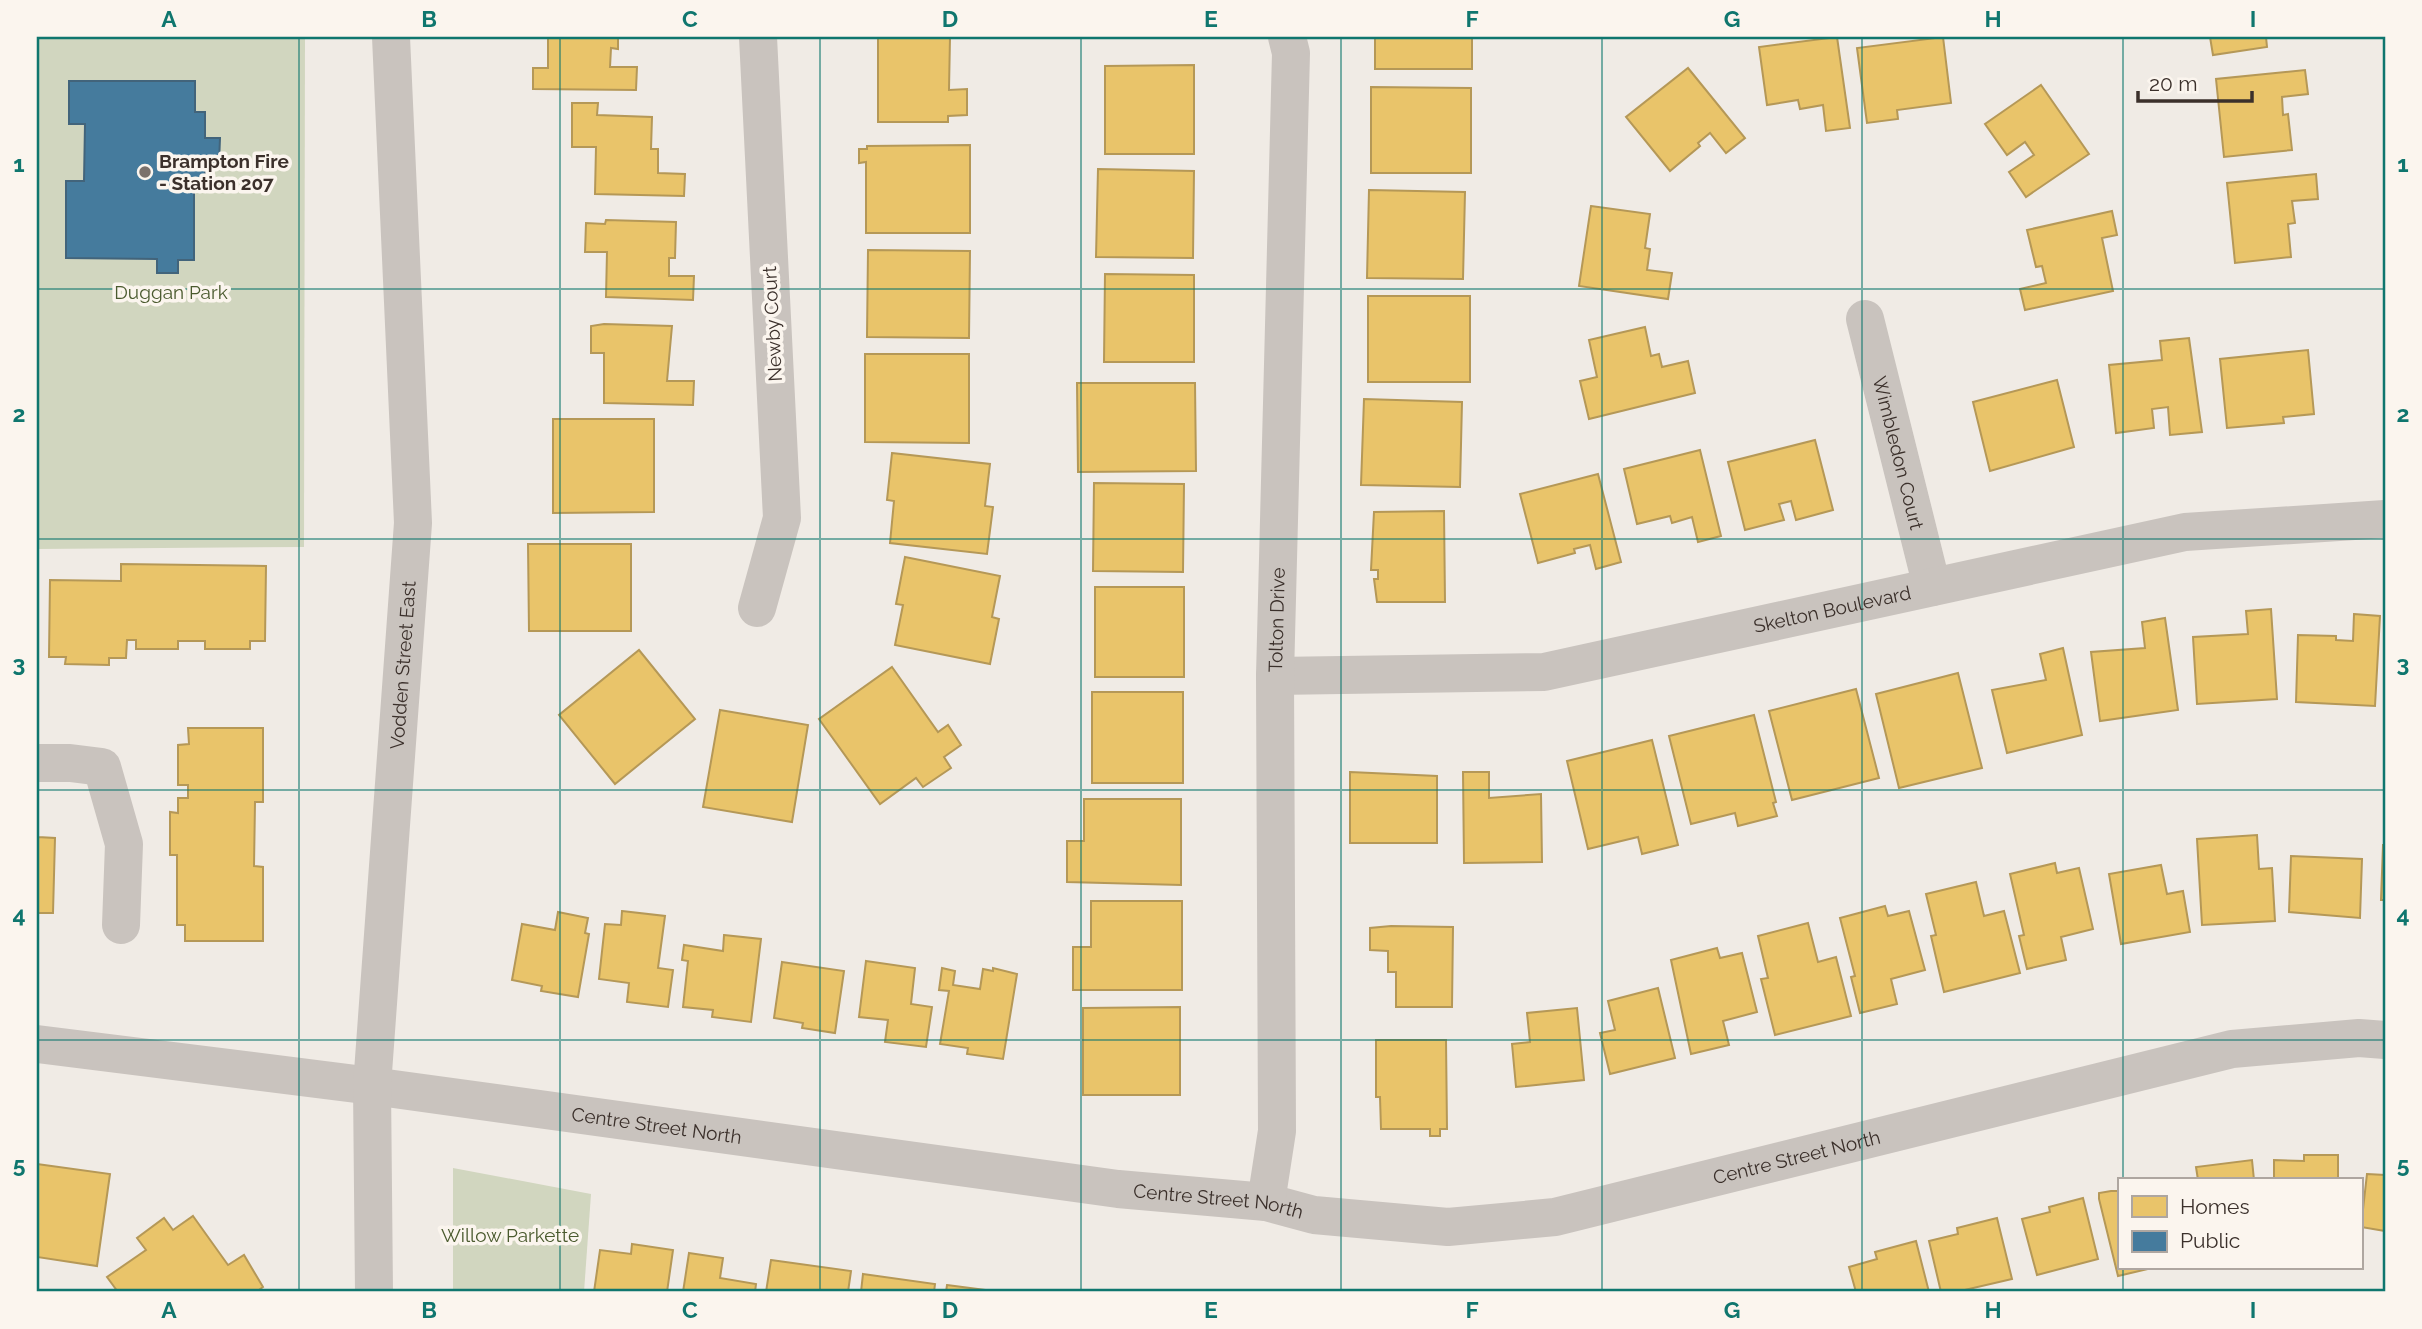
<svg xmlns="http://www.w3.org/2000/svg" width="2422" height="1329" viewBox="0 0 2422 1329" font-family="Raleway,sans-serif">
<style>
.green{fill:#d1d6bf}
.homes{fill:#e9c46a;stroke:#b59857;stroke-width:2}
.public{fill:#457b9d;stroke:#42647b;stroke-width:2}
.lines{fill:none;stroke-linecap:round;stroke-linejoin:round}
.minor{stroke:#c9c3be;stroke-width:38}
.grid{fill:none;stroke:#0f766e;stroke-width:2;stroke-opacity:0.55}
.poi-dot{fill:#7a716c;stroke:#fbf5ee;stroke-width:2.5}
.labels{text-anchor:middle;stroke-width:7;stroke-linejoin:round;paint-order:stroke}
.poi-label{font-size:19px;font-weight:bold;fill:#3b302b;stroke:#fbf5ee;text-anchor:start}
.park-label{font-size:19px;fill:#4a5a2e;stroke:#fbf5ee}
.street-label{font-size:19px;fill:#3b302b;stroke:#fbf5ee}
.neatline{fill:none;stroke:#0f766e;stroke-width:2.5}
.grid-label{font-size:23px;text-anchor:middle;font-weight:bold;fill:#0f766e}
</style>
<rect width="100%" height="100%" fill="#f0ebe5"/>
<!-- green -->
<g class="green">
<polygon points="37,37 305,37 304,547 37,549"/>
<polygon points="453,1168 591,1194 584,1292 453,1292"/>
</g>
<!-- homes -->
<g class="homes">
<polygon points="548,37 618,37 618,49 611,48 610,67 637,67 636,90 533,89 533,68 548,68"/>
<polygon points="878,37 950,37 949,90 967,89 967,115 948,116 948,122 878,122"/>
<rect x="1375" y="37" width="97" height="32"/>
<polygon points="1837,37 1850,128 1826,131 1823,105 1800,109 1798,100 1767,105 1759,47"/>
<polygon points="1943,37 1951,103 1897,110 1898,119 1867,123 1857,48"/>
<polygon points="2210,37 2266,37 2267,47 2213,55"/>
<polygon points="1194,65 1194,154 1105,154 1105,66"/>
<polygon points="1688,68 1745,138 1726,153 1710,133 1698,143 1700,146 1670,171 1626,117"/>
<polygon points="2305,70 2308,94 2282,97 2283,115 2288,114 2292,150 2224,157 2216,79"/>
<polygon points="2041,85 2089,154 2026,197 2009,172 2034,155 2025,142 2007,155 1985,124"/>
<polygon points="1371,87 1471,88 1471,173 1371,173"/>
<polygon points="572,103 598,103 597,115 652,117 651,149 658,149 658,173 685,174 684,196 595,194 596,147 572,147"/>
<polygon points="970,145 970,233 866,233 866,162 859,163 859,149 867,149 867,146"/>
<polygon points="1098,169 1194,171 1193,258 1096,257"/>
<polygon points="2316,174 2318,199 2292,201 2295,223 2288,224 2291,257 2235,263 2227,183"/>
<polygon points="1369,190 1465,192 1463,279 1367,278"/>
<polygon points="1591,206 1650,214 1645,248 1650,249 1647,270 1672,273 1668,299 1579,286"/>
<polygon points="2112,211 2117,235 2102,238 2113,291 2025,310 2020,289 2046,283 2042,266 2036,267 2027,230"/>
<polygon points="606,220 676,222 675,258 669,258 669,276 694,276 693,300 606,297 607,252 585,252 586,223 605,224"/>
<polygon points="868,250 970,251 969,338 867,337"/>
<polygon points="1105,274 1194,275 1194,362 1104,362"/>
<rect x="1368" y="296" width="102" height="86"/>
<polygon points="604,324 672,326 667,381 694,381 693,405 604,403 604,353 591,353 591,326"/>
<polygon points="1645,327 1651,356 1659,354 1662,367 1688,361 1695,393 1589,419 1580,381 1597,377 1589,340"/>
<polygon points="2189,338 2202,432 2170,435 2168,407 2152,409 2154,428 2116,433 2109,365 2162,360 2160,341"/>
<polygon points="2308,350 2314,414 2283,417 2284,423 2227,428 2220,359"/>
<polygon points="865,354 969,354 969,443 865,442"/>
<polygon points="2057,380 2074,447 1990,471 1973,402"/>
<polygon points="1077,383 1195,383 1196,471 1078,472"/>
<polygon points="1364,399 1462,402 1460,487 1361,485"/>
<polygon points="553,419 654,419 654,512 553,513"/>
<polygon points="1815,440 1833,510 1796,520 1791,501 1779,504 1784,520 1745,530 1728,462"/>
<polygon points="1700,450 1721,536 1698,542 1692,517 1672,523 1670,516 1637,524 1624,469"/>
<polygon points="892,453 990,464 985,506 993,507 987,554 890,543 894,501 887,500"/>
<polygon points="1598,474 1621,562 1596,569 1590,545 1574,549 1575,553 1538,563 1520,494"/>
<polygon points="1094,483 1184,484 1183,572 1093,571"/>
<polygon points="1444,511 1445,602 1377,602 1374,579 1378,579 1378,570 1371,570 1374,512"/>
<polygon points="528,544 631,544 631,631 529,631"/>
<polygon points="905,557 1000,576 992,617 999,619 990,664 895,645 903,605 896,604"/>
<polygon points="121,564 266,566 265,641 250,641 250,649 205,649 205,641 178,641 178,649 136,649 136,640 127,640 126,658 109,658 109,665 65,664 66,657 49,657 50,580 121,581"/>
<rect x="1095" y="587" width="89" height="90"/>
<polygon points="2271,609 2277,699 2197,704 2193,637 2248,634 2246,611"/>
<polygon points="2354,614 2380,616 2375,706 2296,702 2298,635 2336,636 2336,640 2353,641"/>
<polygon points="2165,618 2178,710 2100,721 2091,652 2145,648 2142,622"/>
<polygon points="2063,648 2082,735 2007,753 1992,690 2046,680 2040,654"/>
<polygon points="639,650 695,719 615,784 559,715"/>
<polygon points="892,667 938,732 948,725 961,745 944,757 951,768 923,787 916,778 880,804 819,719"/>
<polygon points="1958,673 1982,768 1899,788 1876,694"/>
<polygon points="1856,689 1879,778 1792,800 1769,711"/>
<rect x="1092" y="692" width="91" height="91"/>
<polygon points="720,710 808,725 792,822 703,807"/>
<polygon points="1754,715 1776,802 1773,803 1777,816 1738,826 1735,813 1691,824 1669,736"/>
<polygon points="188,728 263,728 263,802 255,802 254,866 263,867 263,941 185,941 185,925 177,925 177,855 170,855 170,812 178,813 178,798 188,798 188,785 178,785 178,745 189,744"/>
<polygon points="1652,740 1678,845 1642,854 1638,837 1588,849 1567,761"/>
<polygon points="1350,772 1437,776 1437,843 1350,843"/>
<polygon points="1463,772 1489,772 1489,798 1541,794 1542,862 1464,863"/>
<polygon points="1084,799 1181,799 1181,885 1067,882 1067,841 1084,841"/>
<polygon points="37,830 38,837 55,838 53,913 37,913"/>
<polygon points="2257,835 2259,869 2272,868 2275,921 2202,925 2197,839"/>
<polygon points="2383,845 2385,845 2385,900 2381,900"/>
<polygon points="2291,856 2362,859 2360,918 2289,912"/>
<polygon points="2055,863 2057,873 2079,868 2093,929 2061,937 2066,960 2027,969 2019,936 2024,935 2010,874"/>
<polygon points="2161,865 2167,894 2183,891 2190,932 2121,944 2109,874"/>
<polygon points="1976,882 1984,916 2004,911 2020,973 1944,992 1931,936 1936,935 1926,894"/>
<polygon points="1091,901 1182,901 1182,990 1073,990 1073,947 1091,947"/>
<polygon points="1885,906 1888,916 1909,911 1925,970 1891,979 1897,1004 1860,1013 1851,977 1855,976 1840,918"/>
<polygon points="622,911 665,916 658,968 673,970 668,1007 627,1002 629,983 599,979 605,924 621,925"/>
<polygon points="558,912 588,918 585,933 589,934 578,997 541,991 542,986 512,980 522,924 555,930"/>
<polygon points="1808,923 1818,962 1836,957 1851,1016 1775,1035 1761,979 1768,978 1758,936"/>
<polygon points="1391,926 1453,927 1452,1007 1396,1007 1396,972 1388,972 1388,951 1370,950 1370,928"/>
<polygon points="724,935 761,939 751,1022 712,1017 713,1010 683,1007 688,961 682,960 684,945 723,951"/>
<polygon points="1717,948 1720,958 1742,953 1757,1012 1723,1021 1729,1045 1691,1054 1671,960"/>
<polygon points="866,961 915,968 911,1004 932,1007 926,1047 885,1042 888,1020 859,1017"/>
<polygon points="782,962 844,971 835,1033 802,1028 803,1023 774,1018"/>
<polygon points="942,968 955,971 953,985 980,989 983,969 993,971 993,968 1017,974 1003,1059 967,1054 968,1048 940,1044 949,991 939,990"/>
<polygon points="1658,988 1675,1058 1610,1074 1600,1033 1615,1030 1608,1001"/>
<polygon points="1180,1007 1180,1095 1083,1095 1083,1008"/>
<polygon points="1577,1008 1584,1080 1516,1087 1512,1044 1530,1042 1527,1013"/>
<polygon points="1376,1040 1446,1040 1447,1129 1440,1129 1440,1136 1430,1136 1430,1129 1381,1129 1380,1097 1376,1097"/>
<polygon points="2304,1155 2338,1155 2338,1180 2274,1180 2274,1160 2304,1161"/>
<polygon points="2252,1160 2254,1180 2198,1180 2196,1167"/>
<polygon points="37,1164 110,1174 97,1266 37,1257"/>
<polygon points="2367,1174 2385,1175 2385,1231 2361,1227"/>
<polygon points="2111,1191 2119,1191 2119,1268 2152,1268 2118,1276 2099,1199 2099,1193"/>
<polygon points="2083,1198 2098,1259 2037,1275 2022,1219 2050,1212 2049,1207"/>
<polygon points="193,1216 228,1265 244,1255 263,1287 256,1292 118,1292 107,1277 146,1250 137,1238 164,1218 173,1230"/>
<polygon points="1997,1218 2012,1279 1956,1292 1941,1292 1929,1241 1958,1234 1957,1228"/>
<polygon points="1916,1241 1929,1292 1856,1292 1849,1267 1877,1259 1875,1252"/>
<polygon points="632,1244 673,1250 667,1292 594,1292 600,1250 631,1254"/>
<polygon points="689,1253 723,1258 720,1278 756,1284 755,1292 683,1292"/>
<polygon points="771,1260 851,1271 848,1292 766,1292"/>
<polygon points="863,1274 935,1284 934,1292 861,1292"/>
<polygon points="947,1285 1001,1292 946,1292"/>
</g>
<!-- public -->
<polygon class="public" points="69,81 195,81 195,112 205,112 205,138 220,138 219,163 205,163 205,190 194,189 194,260 178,260 178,273 157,273 157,259 66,258 66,181 84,181 85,124 69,124"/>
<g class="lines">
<!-- minor -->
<g class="minor">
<path id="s1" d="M1865,319L1932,587"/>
<polyline points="757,608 782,518 758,37"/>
<path id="s2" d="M1275,676L1544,672L2185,532L2385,519"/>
<polyline points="37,763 70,763 102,767 124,844 121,925"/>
<path id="s3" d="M37,1044L372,1086L1118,1189L1266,1202L1314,1215L1448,1227L1555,1217L2232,1049L2359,1038L2385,1040"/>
<path id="s4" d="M1266,1202L1277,1131L1275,676L1291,53L1287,37"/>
<path id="s5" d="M374,1292L372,1086L413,523L391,37"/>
</g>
</g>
<!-- grid -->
<path class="grid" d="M299,37V1292M560,37V1292M820,37V1292M1081,37V1292M1341,37V1292M1602,37V1292M1862,37V1292M2123,37V1180M37,289H2385M37,539H2385M37,790H2385M37,1040H2385M2123,1268V1292"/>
<!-- markers -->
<circle class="poi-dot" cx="145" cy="172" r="7"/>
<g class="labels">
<!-- poi labels -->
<g class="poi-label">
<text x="159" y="168">Brampton Fire<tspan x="159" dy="22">- Station 207</tspan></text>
</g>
<!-- park labels -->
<g class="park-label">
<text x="171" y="299">Duggan Park</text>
<text x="510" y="1242">Willow Parkette</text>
</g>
<!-- street labels -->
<g class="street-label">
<text transform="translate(772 324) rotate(-93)" y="7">Newby Court</text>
<text dy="7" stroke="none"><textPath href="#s1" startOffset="138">Wimbledon Court</textPath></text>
<text dy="7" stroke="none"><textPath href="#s2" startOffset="564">Skelton Boulevard</textPath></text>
<text dy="7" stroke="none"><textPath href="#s4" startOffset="583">Tolton Drive</textPath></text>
<text dy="7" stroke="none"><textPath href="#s5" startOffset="628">Vodden Street East</textPath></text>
<text dy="7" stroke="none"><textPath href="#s3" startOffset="625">Centre Street North</textPath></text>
<text dy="7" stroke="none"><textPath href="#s3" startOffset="1780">Centre Street North</textPath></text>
<text dy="7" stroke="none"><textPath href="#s3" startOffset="1192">Centre Street North</textPath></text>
</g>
</g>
<!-- border -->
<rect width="2422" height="1329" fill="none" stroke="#fbf5ee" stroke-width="77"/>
<!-- legend -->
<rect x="2118" y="1178" width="245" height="91" fill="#fbf5ee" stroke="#aea6a0" stroke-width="2"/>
<rect x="2132" y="1196" width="35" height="21" fill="#e9c46a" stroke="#aea6a0" stroke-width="2"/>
<text x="2180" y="1214" font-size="21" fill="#3b302b">Homes</text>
<rect x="2132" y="1231" width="35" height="21" fill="#457b9d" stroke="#aea6a0" stroke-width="2"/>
<text x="2180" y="1248" font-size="21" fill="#3b302b">Public</text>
<!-- scale -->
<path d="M2138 91v10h114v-10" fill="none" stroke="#3b302b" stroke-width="3.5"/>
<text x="2149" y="91" font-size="21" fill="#3b302b" stroke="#fbf5ee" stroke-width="5" paint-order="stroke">20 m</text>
<rect x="38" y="38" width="2346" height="1252" class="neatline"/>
<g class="grid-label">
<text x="169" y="27">A</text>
<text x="429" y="27">B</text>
<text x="690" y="27">C</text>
<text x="950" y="27">D</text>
<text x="1211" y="27">E</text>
<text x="1472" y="27">F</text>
<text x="1732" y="27">G</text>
<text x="1993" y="27">H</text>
<text x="2253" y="27">I</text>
<text x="19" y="172">1</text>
<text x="2403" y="172">1</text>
<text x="19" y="422">2</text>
<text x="2403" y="422">2</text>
<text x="19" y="672">3</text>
<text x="2403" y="672">3</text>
<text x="19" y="923">4</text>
<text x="2403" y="923">4</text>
<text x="19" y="1173">5</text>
<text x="2403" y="1173">5</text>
<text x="169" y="1318">A</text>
<text x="429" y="1318">B</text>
<text x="690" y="1318">C</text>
<text x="950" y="1318">D</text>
<text x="1211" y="1318">E</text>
<text x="1472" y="1318">F</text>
<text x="1732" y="1318">G</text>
<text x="1993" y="1318">H</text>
<text x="2253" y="1318">I</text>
</g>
</svg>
